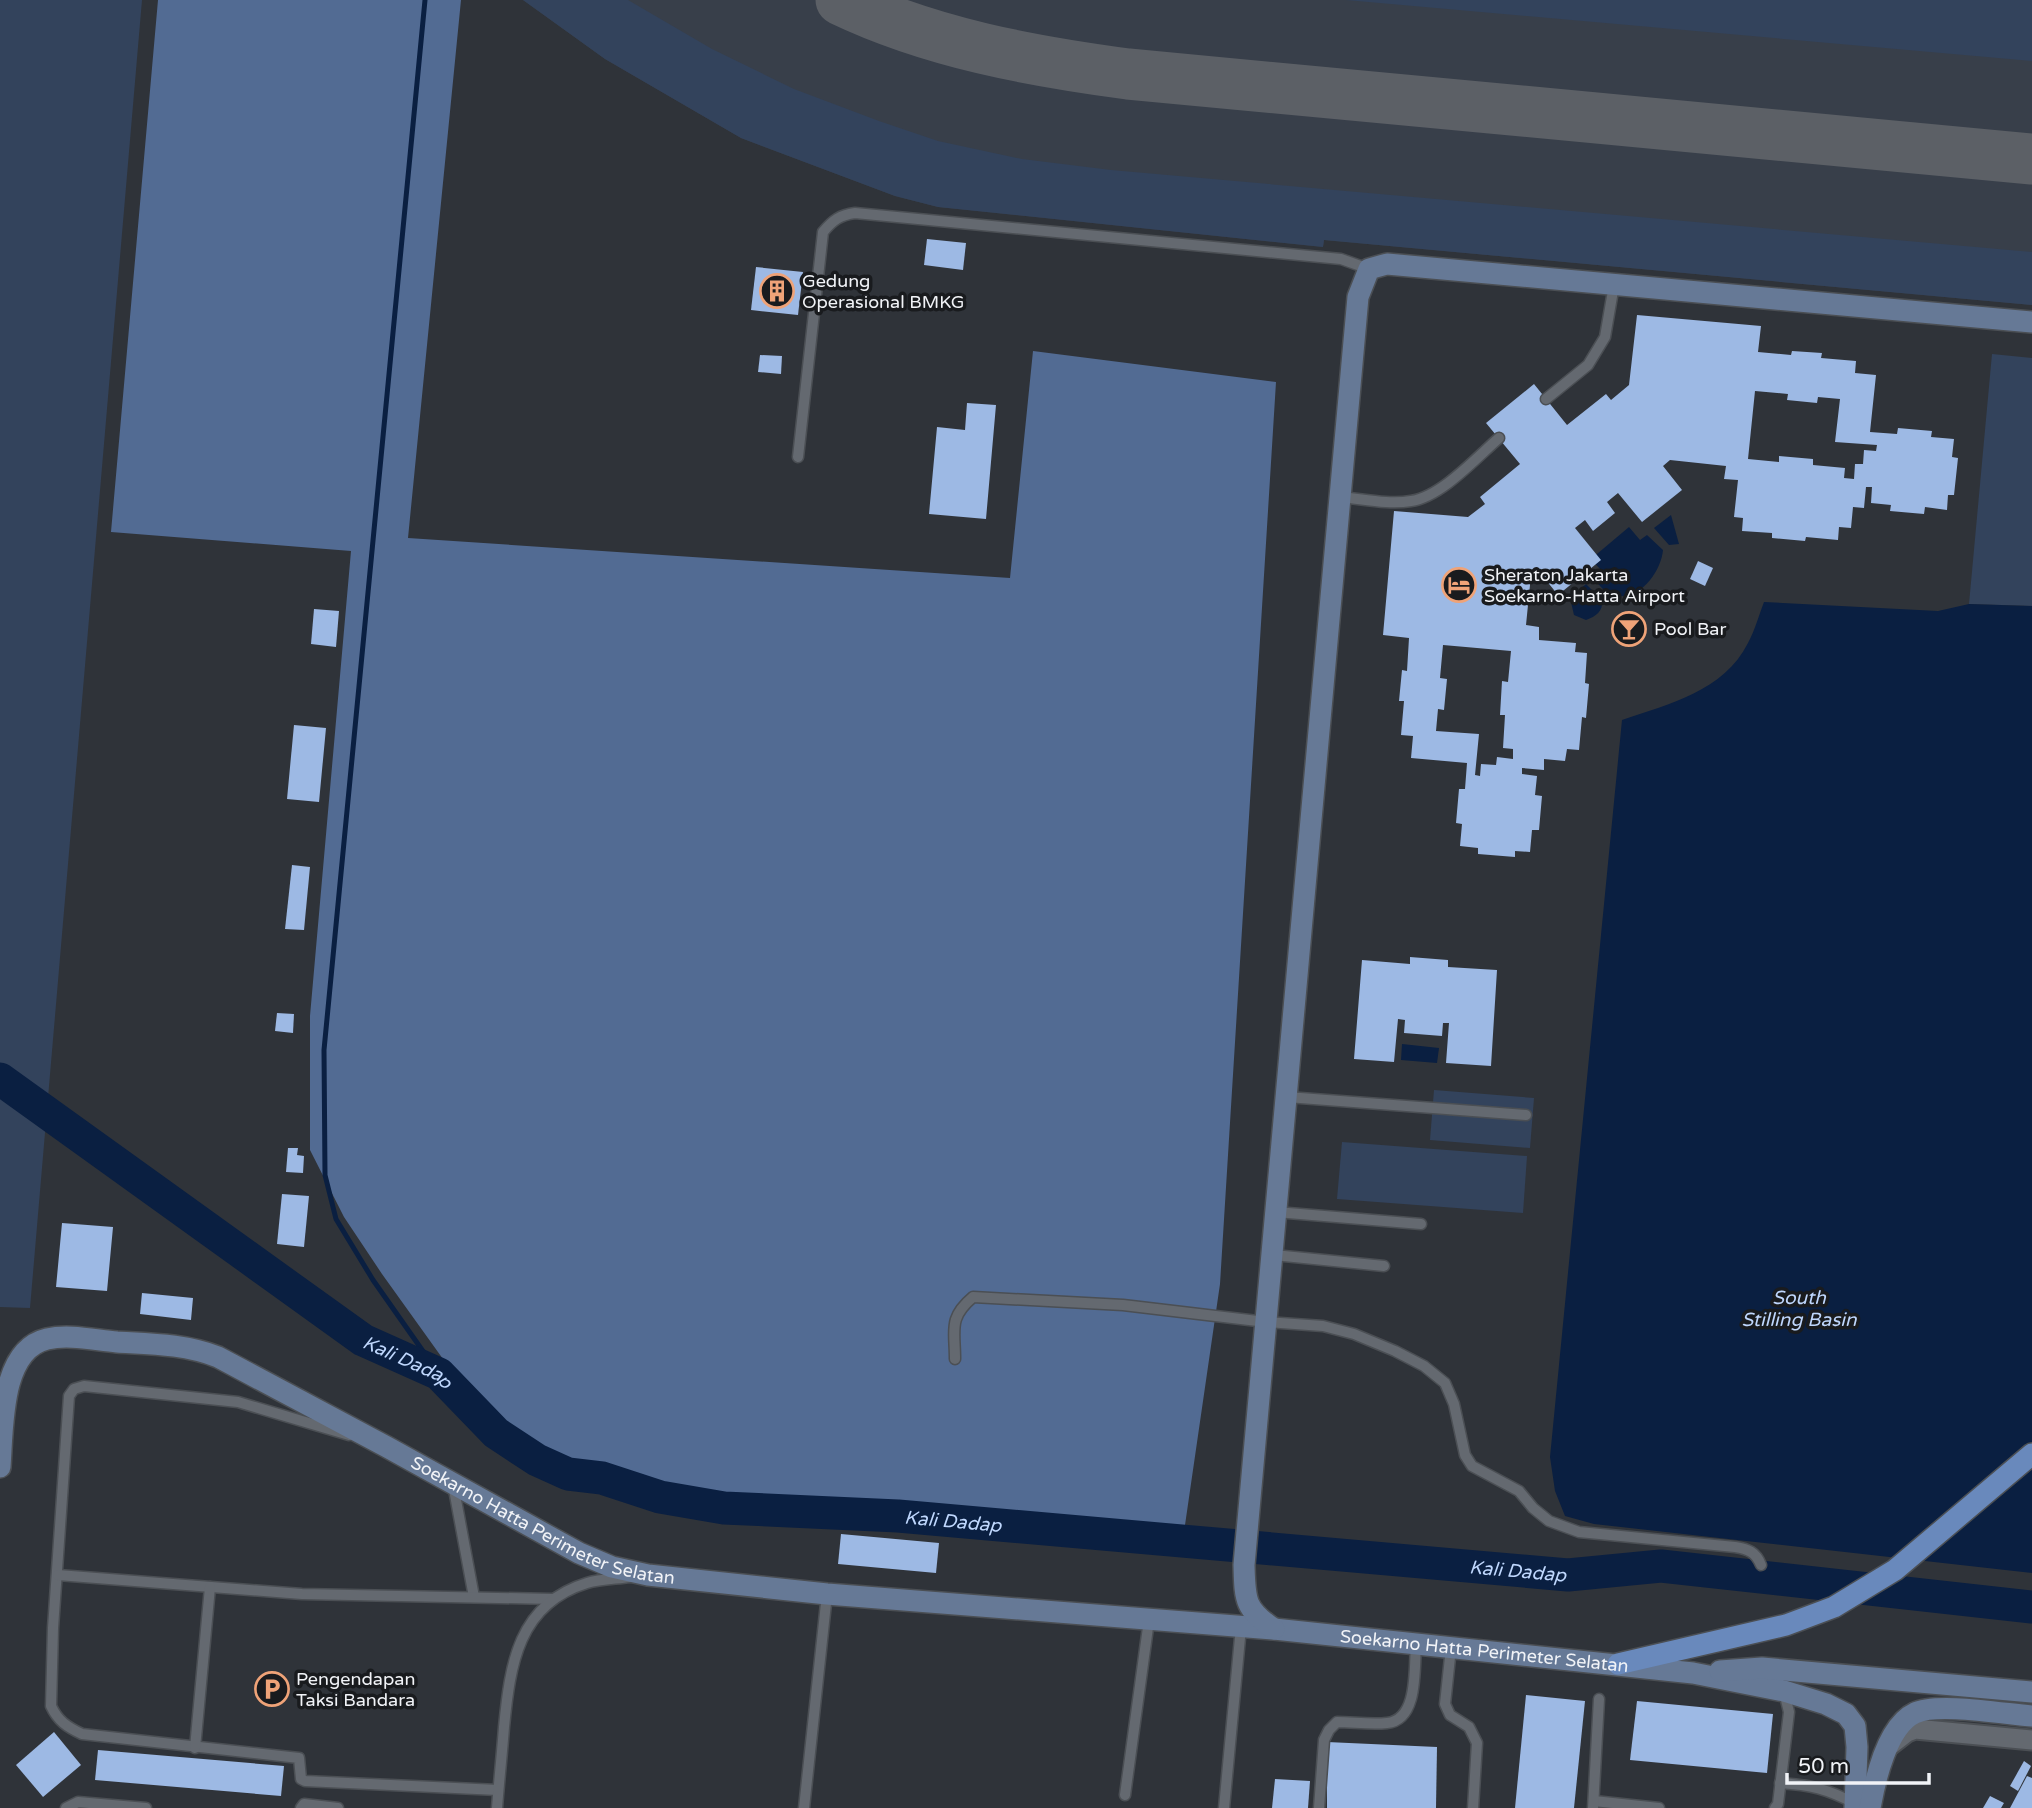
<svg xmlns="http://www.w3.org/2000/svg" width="2032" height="1808" viewBox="0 0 2032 1808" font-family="'Varela Round',sans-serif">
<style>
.built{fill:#383f4a}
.green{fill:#33435c}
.forest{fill:#526b93}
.water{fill:#0a1f41}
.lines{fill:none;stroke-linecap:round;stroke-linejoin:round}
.stream{stroke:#0a1f41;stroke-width:5}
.river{stroke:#0a1f41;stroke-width:33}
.taxiway{stroke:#5c6066;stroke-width:51}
.building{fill:#9db9e4;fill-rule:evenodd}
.lane-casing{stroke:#4b4f54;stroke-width:13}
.street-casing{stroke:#4b4f54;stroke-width:23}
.secondary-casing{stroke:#4b4f54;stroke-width:24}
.primary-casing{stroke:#4b4f54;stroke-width:24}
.lane{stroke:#646970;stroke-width:10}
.street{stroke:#646970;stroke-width:19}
.secondary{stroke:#667996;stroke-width:21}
.primary{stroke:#6989bc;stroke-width:21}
.labels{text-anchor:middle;stroke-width:7;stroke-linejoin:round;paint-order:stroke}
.poi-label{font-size:18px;fill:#f1f3f7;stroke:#191b1e;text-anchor:start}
.street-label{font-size:18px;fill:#f1f3f7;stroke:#191b1e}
.water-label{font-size:19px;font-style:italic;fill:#bfd7fd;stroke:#191b1e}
</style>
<rect width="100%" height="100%" fill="#2f3339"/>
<!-- built -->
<polygon class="built" points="523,0 1844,0 2032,11 2032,305 1324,240 1323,247 938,207 895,196 741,138 605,59"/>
<!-- green -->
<g class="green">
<polygon points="0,0 142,0 30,1308 0,1307"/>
<polygon points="523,0 628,0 712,49 794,89 879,121 938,141 1022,159 1111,170 2032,252 2032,305 1324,240 1323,247 938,207 895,196 741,138 605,59"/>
<polygon points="1346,0 2032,0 2032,61"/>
<polygon points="1992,354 2032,358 2032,606 1969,604"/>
<polygon points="1434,1090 1534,1098 1530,1148 1430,1140"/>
<polygon points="1342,1142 1527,1156 1523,1213 1337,1199"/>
</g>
<!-- forest -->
<polygon class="forest" points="158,0 461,0 408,538 1010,578 1033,351 1276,382 1220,1284 1184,1532 665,1488 538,1448 503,1419 448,1366 382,1274 344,1217 310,1150 310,1016 351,551 111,532"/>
<!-- water -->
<g class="water">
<polygon points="1671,515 1679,544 1669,545 1654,528"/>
<path d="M1629,527L1640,540L1647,535L1663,550C1661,573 1637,605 1610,594C1603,591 1598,583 1593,578L1600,569L1591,559Z"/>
<path d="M1586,584L1602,600C1603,612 1596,616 1586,620L1574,615L1570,598Z"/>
<path d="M1764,602L1938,611L1969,604L2032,606V1573L1594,1524L1565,1516L1555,1491L1550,1457L1622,720C1669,704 1724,691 1748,643C1755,630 1759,615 1764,602Z"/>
<polygon points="1402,1044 1439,1048 1437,1063 1401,1060"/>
</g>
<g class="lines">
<!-- stream -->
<polyline class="stream" points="425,0 324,1050 325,1175 336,1219 373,1280 439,1374"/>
<!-- river -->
<path class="river" id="s1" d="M0,1079L363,1340L439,1374L496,1433L537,1460L568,1474L602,1478L660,1497L724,1508L898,1516L1568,1575L1661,1566L2032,1607"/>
<!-- taxiway -->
<path class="taxiway" d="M841,0C931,43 1031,61 1128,74L2032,159"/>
</g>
<!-- building -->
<g class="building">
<polygon points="927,239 966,243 963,270 924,265"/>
<polygon points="756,267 803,272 798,315 751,310"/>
<path d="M1637,315L1761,326L1758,352L1791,355L1792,351L1822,353L1821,358L1856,361L1855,373L1876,375L1870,432L1897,434L1898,428L1932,431L1931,437L1954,439L1952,457L1958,458L1954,495H1948L1947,510L1925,507L1924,514L1890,511L1891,505L1871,503L1872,487H1866L1864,508L1853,507L1851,528L1839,527L1838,540L1806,537L1805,541L1772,538V533L1742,531L1743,518L1734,517L1738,480L1724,479L1726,466L1670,460L1663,466L1682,490L1642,522L1618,493L1607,502L1615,513L1593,531L1585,520L1575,528L1601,560L1558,595L1537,569L1531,575L1526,625L1539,627V640L1576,643L1575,652L1587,653L1585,683L1589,684L1586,718L1582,717L1579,750L1567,749L1565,761L1544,759V770L1522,768V774L1537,776L1535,795L1542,796L1539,830H1532L1530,852L1515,851V857L1478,854V848L1460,846L1462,824L1456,823L1459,789H1465L1467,763L1411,758L1413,736L1401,735L1404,701H1399L1402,670L1407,671L1409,638L1383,635L1394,511L1468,517L1485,504L1480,497L1520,464L1486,423L1534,384L1567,425L1606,394L1611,400L1629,385ZM1755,391L1788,394L1787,400L1817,403L1818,397L1840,399L1835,442L1877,445L1876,451L1864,450L1863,464H1855L1854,479L1844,478L1845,468L1813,465V459L1779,456V462L1748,459ZM1443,645L1511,651L1508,682L1502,681L1500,715H1505L1503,748L1513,749V759L1497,757L1496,765L1481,764L1480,776L1475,775L1479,734L1436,731L1438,709L1444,710L1447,679L1440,678Z"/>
<polygon points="760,355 782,356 781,374 758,372"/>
<polygon points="967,403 996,405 986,519 929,514 937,427 965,430"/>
<polygon points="1698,561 1713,568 1705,586 1690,579"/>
<polygon points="314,609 339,611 336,647 311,644"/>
<polygon points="1641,621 1641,640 1617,641 1617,622"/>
<polygon points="294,725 326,728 319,802 287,799"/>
<polygon points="292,865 310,867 304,930 285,929"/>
<polygon points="1410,957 1448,960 1448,967 1497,970 1491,1066 1446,1063 1449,1023 1443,1023 1442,1036 1404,1033 1405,1020 1398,1019 1394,1062 1354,1059 1362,960 1410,964"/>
<polygon points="277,1013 294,1014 293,1033 275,1031"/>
<polygon points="288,1148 298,1148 297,1155 304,1156 303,1173 286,1172"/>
<polygon points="282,1194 309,1196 304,1247 277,1244"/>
<polygon points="62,1223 113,1227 107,1291 56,1287"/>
<polygon points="142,1293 193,1298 191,1320 140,1314"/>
<polygon points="841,1534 939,1543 936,1573 838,1564"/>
<polygon points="1526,1695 1585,1701 1574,1808 1515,1808"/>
<polygon points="1637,1701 1773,1714 1767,1773 1630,1760"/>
<polygon points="54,1732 81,1765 43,1797 16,1765"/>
<polygon points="1327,1742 1437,1747 1436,1808 1327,1808"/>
<polygon points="98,1750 284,1766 281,1796 95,1780"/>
<polygon points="2024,1761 2031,1766 2018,1791 2010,1786"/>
<polygon points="2027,1776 2032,1778 2032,1808 2010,1808"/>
<polygon points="1275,1779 1310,1781 1308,1808 1272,1808"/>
<polygon points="1990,1796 2004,1803 2001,1808 1983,1808"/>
</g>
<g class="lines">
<!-- lane casing -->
<g class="lane-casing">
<g id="lane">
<polyline points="1546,399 1588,365 1605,337 1614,285"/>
<path d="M798,457L823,232C833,220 840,215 855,213L1341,259L1369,269"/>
<path d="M1340,497C1363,499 1389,505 1411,501C1441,497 1476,458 1499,438"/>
<polyline points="1287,1097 1526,1115"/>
<polyline points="1276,1212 1421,1224"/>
<polyline points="1274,1255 1384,1266"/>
<path d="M955,1359C955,1330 948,1318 973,1297L1123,1305L1266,1322L1323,1326L1354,1334L1395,1351L1424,1366L1445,1383L1454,1404L1465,1455L1472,1466L1519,1491L1533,1508L1549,1521L1579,1532L1735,1547C1748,1549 1756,1552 1761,1565"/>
<path d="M349,1435L238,1402L84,1386L74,1389L69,1396L53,1628L51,1706C58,1721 67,1727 82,1734L299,1758L301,1779L305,1781L498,1790"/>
<polyline points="453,1484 474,1597"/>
<polyline points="58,1575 302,1594 553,1599"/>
<polyline points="1451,1648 1445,1704 1450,1715 1469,1727 1477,1743 1473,1808"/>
<polyline points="195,1748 210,1587"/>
<path d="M1780,1783C1811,1785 1827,1789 1854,1803"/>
<polyline points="1125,1795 1149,1620"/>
<polyline points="1594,1801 1659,1808"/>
<polyline points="66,1808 78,1802 146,1808"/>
<polyline points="301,1808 304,1804 338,1808"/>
<path d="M497,1808C499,1781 502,1754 504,1727C510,1665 518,1604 587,1583C600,1579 616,1579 630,1577"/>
<polyline points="804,1808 827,1594"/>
<polyline points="1224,1808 1241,1627"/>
<path d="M1319,1808L1324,1740L1329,1730L1337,1722C1353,1722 1371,1725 1387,1723C1419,1720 1414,1667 1416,1643"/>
<polyline points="1593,1808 1599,1699"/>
<polyline points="1775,1808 1778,1804 1789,1712 1784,1692"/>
</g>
</g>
<!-- street casing -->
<g class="street-casing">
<polyline id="street" points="1889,1746 1907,1732 1915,1729 2032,1740"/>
</g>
<!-- secondary casing -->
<g class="secondary-casing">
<g id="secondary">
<path id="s2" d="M0,1467C3,1428 0,1350 47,1339C69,1334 94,1340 117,1342C151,1344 185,1344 218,1357L387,1447L579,1553L612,1567L648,1575L827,1594L1274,1629L1693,1673L1784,1691L1826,1704L1846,1714L1855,1726L1857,1747L1855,1808"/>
<path d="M1274,1629C1244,1609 1245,1599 1244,1565L1358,297L1369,269L1387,264L2032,322"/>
<polyline points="1720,1671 1762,1668 2032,1692"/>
<path d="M1870,1808C1875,1780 1887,1726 1915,1713C1937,1702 2005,1714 2032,1716"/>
</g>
</g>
<!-- primary casing -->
<g class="primary-casing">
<polyline id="primary" points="1618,1664 1786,1625 1834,1607 1895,1570 2032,1454"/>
</g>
<!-- lane -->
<use href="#lane" class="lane"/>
<!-- street -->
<use href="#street" class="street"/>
<!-- secondary -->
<use href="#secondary" class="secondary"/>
<!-- primary -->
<use href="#primary" class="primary"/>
</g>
<!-- icons -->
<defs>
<g id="building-ring" transform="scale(1.75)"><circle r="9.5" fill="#191b1e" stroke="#efa378" stroke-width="1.5"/><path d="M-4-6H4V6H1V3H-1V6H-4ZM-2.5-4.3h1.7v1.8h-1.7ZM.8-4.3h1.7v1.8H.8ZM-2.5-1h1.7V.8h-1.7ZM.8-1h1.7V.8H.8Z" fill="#efa378"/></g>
<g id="hotel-ring" transform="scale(1.75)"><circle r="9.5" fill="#191b1e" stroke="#efa378" stroke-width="1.5"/><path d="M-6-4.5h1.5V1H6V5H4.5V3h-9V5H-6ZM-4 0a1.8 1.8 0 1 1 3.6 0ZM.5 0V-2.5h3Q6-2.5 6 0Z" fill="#efa378"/></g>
<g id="bar-ring" transform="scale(1.75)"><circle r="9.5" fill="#191b1e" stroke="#efa378" stroke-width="1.5"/><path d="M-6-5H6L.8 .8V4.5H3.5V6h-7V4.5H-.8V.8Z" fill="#efa378"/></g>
<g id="parking-ring" transform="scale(1.75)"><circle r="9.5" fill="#191b1e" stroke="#efa378" stroke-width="1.5"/><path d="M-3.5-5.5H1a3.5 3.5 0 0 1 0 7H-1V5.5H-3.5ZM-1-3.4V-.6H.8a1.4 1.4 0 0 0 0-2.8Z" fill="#efa378"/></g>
</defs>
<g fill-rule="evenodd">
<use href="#building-ring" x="777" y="291"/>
<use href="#hotel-ring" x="1459" y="585"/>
<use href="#bar-ring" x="1629" y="629"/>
<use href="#parking-ring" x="272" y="1689"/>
</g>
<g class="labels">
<!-- poi labels -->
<g class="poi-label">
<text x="802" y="287">Gedung<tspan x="802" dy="21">Operasional BMKG</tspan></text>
<text x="1484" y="581">Sheraton Jakarta<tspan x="1484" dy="21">Soekarno-Hatta Airport</tspan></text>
<text x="1654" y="635">Pool Bar</text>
<text x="296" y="1685">Pengendapan<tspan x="296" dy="21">Taksi Bandara</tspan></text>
</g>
<!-- street labels -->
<g class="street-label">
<text dy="6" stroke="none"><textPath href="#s2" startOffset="684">Soekarno Hatta Perimeter Selatan</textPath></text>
<text dy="6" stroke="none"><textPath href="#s2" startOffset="1642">Soekarno Hatta Perimeter Selatan</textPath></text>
</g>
<!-- water labels -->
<g class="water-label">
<text x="1799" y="1304">South<tspan x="1799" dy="22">Stilling Basin</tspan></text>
<text dy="7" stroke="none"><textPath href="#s1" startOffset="497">Kali Dadap</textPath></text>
<text dy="7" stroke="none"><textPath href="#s1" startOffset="1085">Kali Dadap</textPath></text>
<text dy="7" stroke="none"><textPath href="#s1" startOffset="1652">Kali Dadap</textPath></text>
</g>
</g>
<!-- scale -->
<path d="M1787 1773v10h142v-10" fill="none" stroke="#f1f3f7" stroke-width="3.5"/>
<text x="1798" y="1773" font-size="21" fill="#f1f3f7" stroke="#191b1e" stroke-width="5" paint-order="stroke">50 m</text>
</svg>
